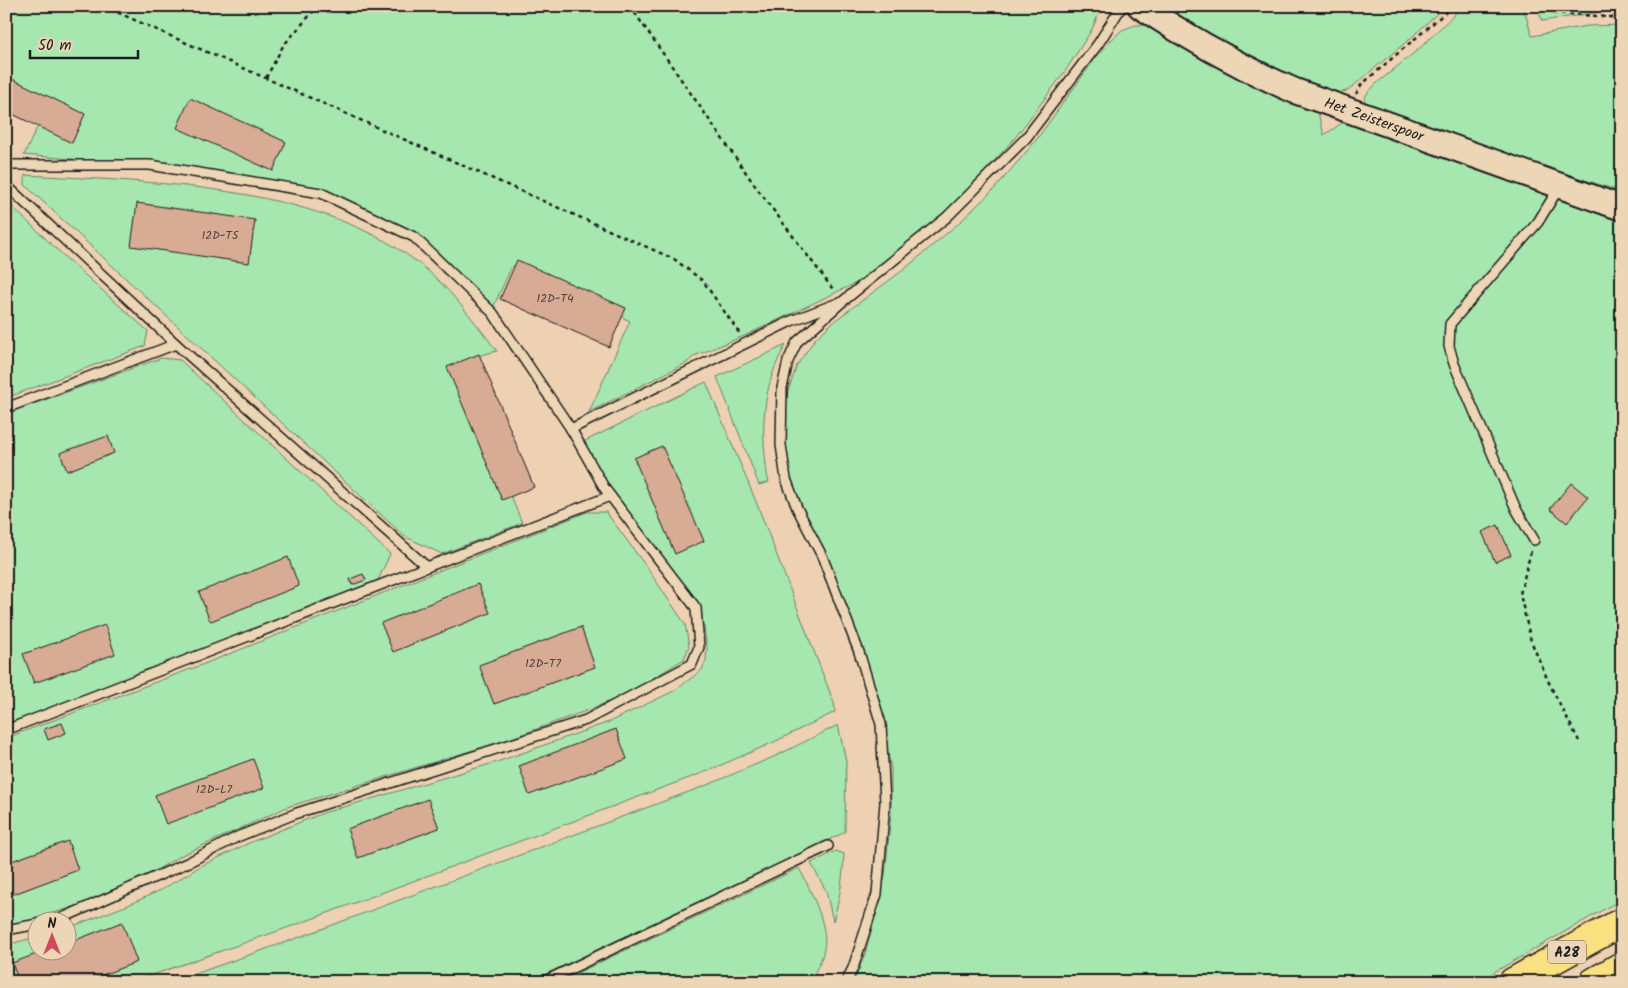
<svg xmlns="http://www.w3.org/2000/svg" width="1628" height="988" viewBox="0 0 1628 988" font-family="Kalam,sans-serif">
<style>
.green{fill:#a6e7b0;stroke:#618266}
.building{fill:#d8ab94;stroke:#1c1c1c}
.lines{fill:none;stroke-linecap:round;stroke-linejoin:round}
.lane-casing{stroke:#1c1c1c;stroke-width:12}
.secondary-casing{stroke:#1c1c1c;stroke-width:28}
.highway-casing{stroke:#1c1c1c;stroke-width:31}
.path{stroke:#1c1c1c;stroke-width:2.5;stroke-dasharray:4 4;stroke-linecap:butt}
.lane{stroke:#edd6b5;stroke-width:9}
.secondary{stroke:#edd6b5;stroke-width:24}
.highway{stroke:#f9e181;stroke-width:28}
.labels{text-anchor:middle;stroke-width:4;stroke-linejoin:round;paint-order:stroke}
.number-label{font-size:12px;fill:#4b403a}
.shield{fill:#edd6b5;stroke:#5b544a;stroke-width:1}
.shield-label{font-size:14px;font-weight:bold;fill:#1c1c1c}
.street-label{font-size:15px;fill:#1c1c1c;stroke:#edd6b5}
</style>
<rect width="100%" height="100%" fill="#eed1b2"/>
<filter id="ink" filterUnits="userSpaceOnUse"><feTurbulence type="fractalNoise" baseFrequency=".02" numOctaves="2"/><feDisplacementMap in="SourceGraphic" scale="10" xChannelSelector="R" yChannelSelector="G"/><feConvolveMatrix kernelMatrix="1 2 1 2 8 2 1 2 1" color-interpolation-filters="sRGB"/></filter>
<g filter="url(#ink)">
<!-- green -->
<g class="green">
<polygon points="6,6 1101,6 1101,9 1091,31 1064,73 1014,139 964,194 935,221 856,283 744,336 694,356 688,362 589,412 630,321 512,266 491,312 437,256 364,212 275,182 239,175 178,168 24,155 45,111 6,92"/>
<polygon points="1161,6 1445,6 1411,38 1347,91 1335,93 1276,69 1205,32"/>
<polygon points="1463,6 1523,6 1532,36 1587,26 1622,25 1622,192 1530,162 1363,104 1366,95 1377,83 1420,48"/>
<polygon points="1537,6 1622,6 1622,12 1601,12 1542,21"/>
<polygon points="1135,25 1150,25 1317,109 1324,135 1348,119 1622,218 1622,899 1477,982 854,982 866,951 885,876 891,814 891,768 882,724 801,512 788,472 781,435 787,394 797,365 815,339 833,322 906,268 960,222 995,188 1034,143 1092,63 1110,41 1122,30"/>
<path d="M25,175C150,182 312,184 416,261C448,285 473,320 497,351L481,355L457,365L522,523L442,554L404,536L25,185Z"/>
<polygon points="6,201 67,259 148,331 145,346 6,398"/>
<path d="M786,345C766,378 761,416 765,455C766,464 766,473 769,482L759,485L717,377Z"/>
<polygon points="161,358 180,360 390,554 378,580 200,652 6,724 6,414"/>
<polygon points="706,382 757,504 834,703 835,712 772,743 705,772 298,924 132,982 6,982 6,945 37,937 38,950 68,950 68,928 128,905 161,890 201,866 251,842 323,813 497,762 609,722 674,691 702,670 706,660 707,649 704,627 688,598 579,444"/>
<polygon points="587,512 606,512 645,565 685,624 689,646 684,659 628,694 583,712 506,740 287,807 180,856 148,875 112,893 77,906 6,927 6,738 204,664"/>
<polygon points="838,725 846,761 845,832 529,982 172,982 303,936 710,784 778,755"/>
<path d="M836,851L844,854C843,877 840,899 833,921L826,891L811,863Z"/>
<path d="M799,868C810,889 829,926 824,949C822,961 815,971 810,982H558Z"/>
</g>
<!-- building -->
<g class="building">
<polygon points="6,76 85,114 72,143 6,111"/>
<polygon points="190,98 286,142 273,171 177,128"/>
<polygon points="137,203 255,220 249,263 131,246"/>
<polygon points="517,260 626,308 609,347 500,299"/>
<polygon points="479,354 534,487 502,500 447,367"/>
<polygon points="108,436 114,453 67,471 60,453"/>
<polygon points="662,446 704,541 675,554 634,458"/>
<polygon points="1571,483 1588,497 1567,523 1550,509"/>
<polygon points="1498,525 1511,555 1495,562 1482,532"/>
<polygon points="288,557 299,586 211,621 209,619 199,592"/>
<polygon points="363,574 366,580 352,585 350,579"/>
<polygon points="478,584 490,613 393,652 381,623"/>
<polygon points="105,625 115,654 34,683 23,654"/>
<polygon points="581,627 595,667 494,704 479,665"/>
<polygon points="62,723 66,733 48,740 44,729"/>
<polygon points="616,729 627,759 529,795 519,766"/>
<polygon points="253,759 264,788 166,824 155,795"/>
<polygon points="428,799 439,828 358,858 347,829"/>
<polygon points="68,841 78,870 6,897 6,863"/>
<polygon points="122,922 137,962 84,982 19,982 12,963 47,950 68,950 68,943"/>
</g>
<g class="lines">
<!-- lane casing -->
<g class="lane-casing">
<g id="lane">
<polyline points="6,165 150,165 321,193 414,237 493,313 571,429 605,489 696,608 699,647 692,664 586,720 297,813 237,837 187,863 60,919 52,920"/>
<polyline points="6,185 176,344 427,567"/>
<polyline points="6,408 176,344"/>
<polyline points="571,429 791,321 838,303"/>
<polyline points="1534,540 1516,509 1454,364 1449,346 1450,324 1538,222 1560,186"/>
<polyline points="6,730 610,496"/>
<polyline points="6,930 38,924"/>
<polyline points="543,982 828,846"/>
<polyline points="846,982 853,968 877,894 885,803 881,724 859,652 822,556 797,508 786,479 781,445 782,388 788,361 797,342 842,302 947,217 1026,138 1098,44 1122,6"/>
</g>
</g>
<!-- secondary casing -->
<g class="secondary-casing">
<g id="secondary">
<path id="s1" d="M1140,6C1190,39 1240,67 1295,91L1622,208"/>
</g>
</g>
<!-- highway casing -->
<g class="highway-casing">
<g id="highway">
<polyline points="1513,982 1622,922"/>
<polyline points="1594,982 1622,966"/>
</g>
</g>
<!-- path -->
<g class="path">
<polyline points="103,6 674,259 703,281 740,334"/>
<polyline points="630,6 756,187 835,292"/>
<polyline points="1548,6 1555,13 1622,18"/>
<polyline points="266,78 283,46 318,6"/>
<polyline points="1356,94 1361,85 1453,6"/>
<polyline points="1531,551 1520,594 1531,641 1550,685 1579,741"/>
</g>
<!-- lane -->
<use href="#lane" class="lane"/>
<!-- secondary -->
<use href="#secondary" class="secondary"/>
<!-- highway -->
<use href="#highway" class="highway"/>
</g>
</g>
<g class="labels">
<!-- number labels -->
<g class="number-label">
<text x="220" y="239">12D-T5</text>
<text x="555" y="302">12D-T4</text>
<text x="543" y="667">12D-T7</text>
<text x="214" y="793">12D-L7</text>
</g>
<!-- shield labels -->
<rect class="shield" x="1548" y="940.5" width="38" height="23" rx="4"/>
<g class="shield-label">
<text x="1567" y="957">A28</text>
</g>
<!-- street labels -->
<g class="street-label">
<text dy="5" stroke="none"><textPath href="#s1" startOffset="261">Het Zeisterspoor</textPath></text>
</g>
</g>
<!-- margin -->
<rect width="1628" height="988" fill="none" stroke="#edd6b5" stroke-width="25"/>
<rect x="12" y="12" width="1603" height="963" fill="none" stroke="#1c1c1c" stroke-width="2" filter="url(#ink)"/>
<!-- north arrow -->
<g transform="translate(52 936)"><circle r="24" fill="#edd6b5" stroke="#998c78"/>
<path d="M0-4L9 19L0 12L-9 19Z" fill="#d1495b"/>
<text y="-8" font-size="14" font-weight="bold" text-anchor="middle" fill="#1c1c1c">N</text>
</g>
<!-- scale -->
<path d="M30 50v8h108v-8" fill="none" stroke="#1c1c1c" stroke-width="2.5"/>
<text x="38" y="50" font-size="15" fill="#1c1c1c" stroke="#edd6b5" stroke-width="4" paint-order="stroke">50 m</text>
</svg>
